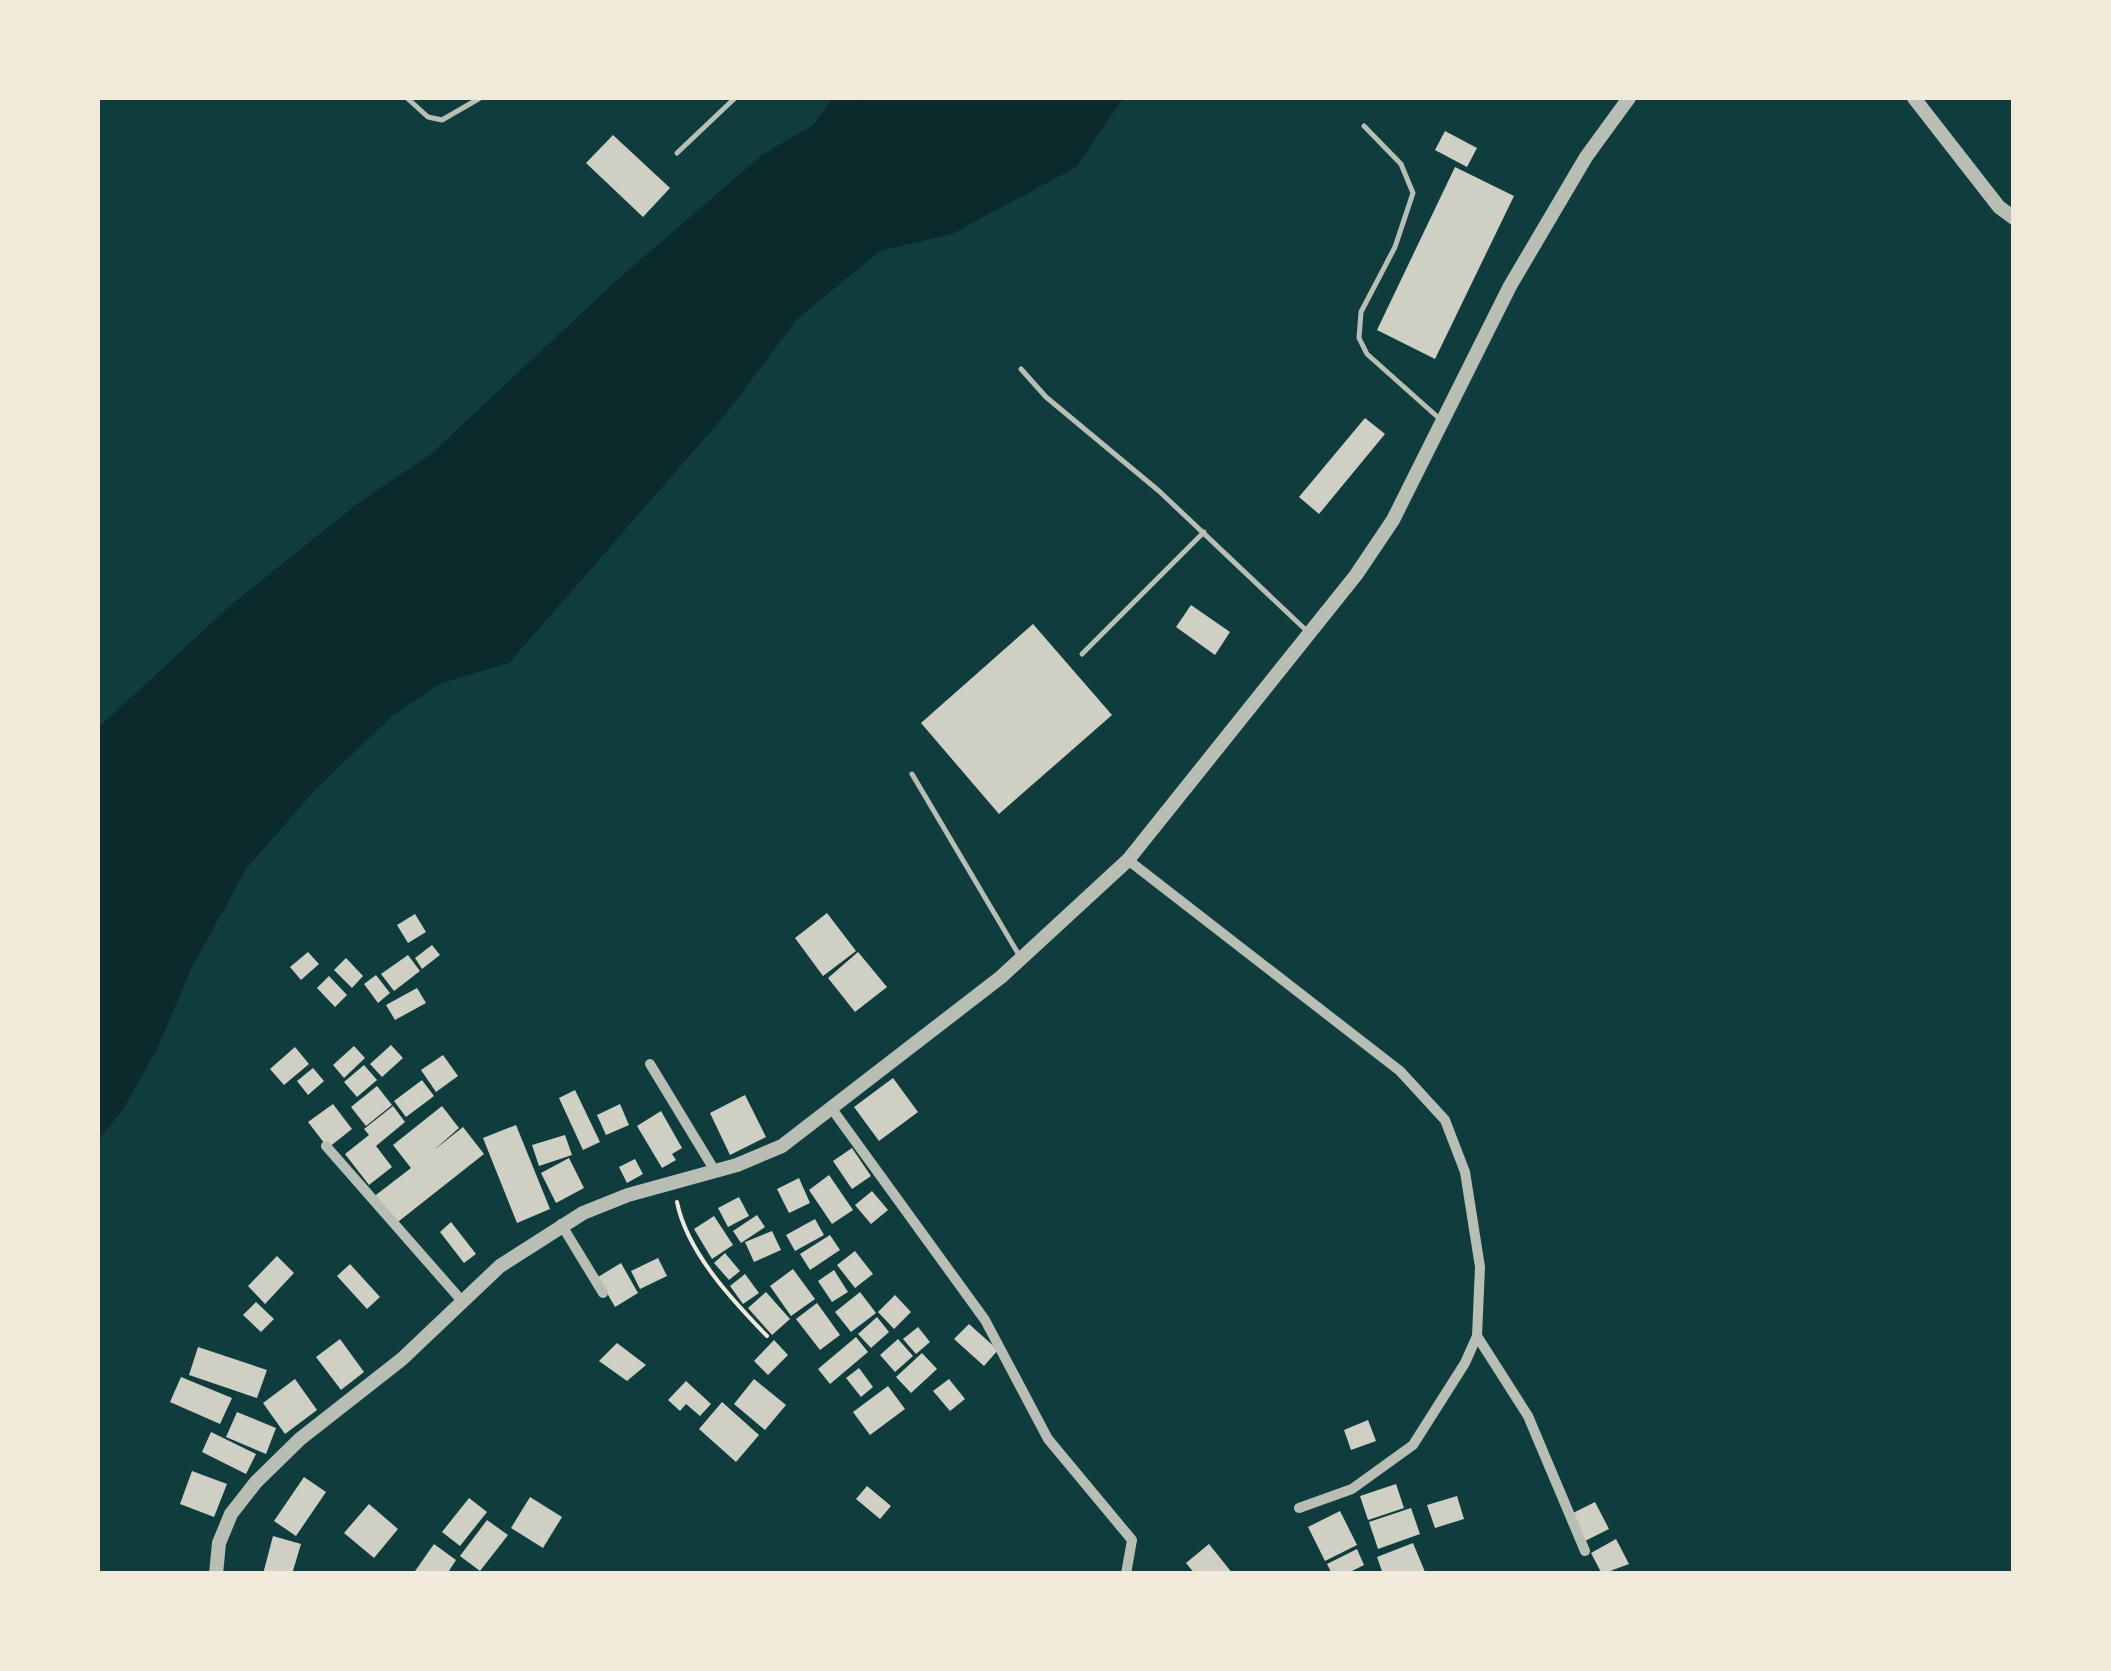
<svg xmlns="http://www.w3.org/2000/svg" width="2111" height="1671" viewBox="0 0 2111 1671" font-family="'PT Sans Narrow',sans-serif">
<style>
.water{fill:#0a2a2b}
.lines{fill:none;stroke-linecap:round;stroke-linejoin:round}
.canal{stroke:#0a2a2b;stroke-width:25}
.building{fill:#cfcfc3}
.path{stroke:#f1e9da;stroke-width:4}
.service{stroke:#b8beb3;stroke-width:5}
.minor{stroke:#b8beb3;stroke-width:10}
.tertiary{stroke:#b8beb3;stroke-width:14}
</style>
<rect width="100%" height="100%" fill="#0f3d3e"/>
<!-- water -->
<polygon class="water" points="859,98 1123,98 1076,167 952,234 880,251 797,319 725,415 509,663 441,683 393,715 315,790 246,869 192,967 157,1049 122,1111 98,1140 98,728 231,605 357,504 431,454 617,280 762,155"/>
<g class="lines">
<!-- canal -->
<polyline class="canal" points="822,134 848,98"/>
</g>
<!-- building -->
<g class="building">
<polygon points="1445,131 1477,148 1467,167 1435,150"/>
<polygon points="613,135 670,188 643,217 586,163"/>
<polygon points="1455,167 1514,196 1435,359 1377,330"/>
<polygon points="1365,418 1385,434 1319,514 1299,497"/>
<polygon points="1191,605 1230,632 1215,655 1176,627"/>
<polygon points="1033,624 1112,715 999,814 921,723"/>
<polygon points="827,913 856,951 823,976 795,938"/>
<polygon points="415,914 426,932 408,943 397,925"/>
<polygon points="432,945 440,955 422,969 415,958"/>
<polygon points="308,952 319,964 301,980 290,967"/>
<polygon points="858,952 887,987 855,1012 828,978"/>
<polygon points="408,955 420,971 394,991 381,974"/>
<polygon points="346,958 363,976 352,988 334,970"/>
<polygon points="376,975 390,993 378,1003 364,984"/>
<polygon points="329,976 347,995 335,1007 317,988"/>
<polygon points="417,988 426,1003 395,1020 386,1005"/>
<polygon points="391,1045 403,1058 382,1077 370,1064"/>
<polygon points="354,1046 365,1058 344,1078 333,1065"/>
<polygon points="295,1047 309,1064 284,1085 270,1069"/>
<polygon points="443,1055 458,1076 436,1092 421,1070"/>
<polygon points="364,1065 377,1080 357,1097 344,1082"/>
<polygon points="313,1068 324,1081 308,1095 297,1081"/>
<polygon points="893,1078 918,1112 879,1141 854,1107"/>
<polygon points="422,1080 434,1096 406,1117 394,1101"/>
<polygon points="377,1086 392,1105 366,1126 351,1107"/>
<polygon points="575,1090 600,1142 583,1150 559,1098"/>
<polygon points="745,1095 766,1137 730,1155 710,1113"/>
<polygon points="333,1104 352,1129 328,1148 308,1122"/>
<polygon points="620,1104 629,1125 606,1135 597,1115"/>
<polygon points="393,1106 405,1122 376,1146 392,1167 369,1185 345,1154 369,1135 364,1129"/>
<polygon points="442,1106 459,1128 434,1150 463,1127 484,1154 394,1225 372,1198 411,1168 393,1145"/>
<polygon points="661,1111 682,1148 672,1154 676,1160 662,1168 637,1126"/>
<polygon points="516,1125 550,1209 517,1223 483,1138"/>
<polygon points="565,1135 572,1155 539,1166 532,1145"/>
<polygon points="852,1148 871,1176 852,1189 833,1161"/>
<polygon points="569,1158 584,1188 556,1203 541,1173"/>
<polygon points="635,1159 643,1174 627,1183 619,1167"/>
<polygon points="829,1175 853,1210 832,1224 809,1190"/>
<polygon points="799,1178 810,1203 789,1213 777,1189"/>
<polygon points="872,1191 888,1210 871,1224 855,1205"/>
<polygon points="739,1197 749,1216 728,1227 718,1208"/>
<polygon points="757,1215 765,1227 741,1243 733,1231"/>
<polygon points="714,1216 733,1245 712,1259 694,1229"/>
<polygon points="815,1219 824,1235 795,1251 786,1235"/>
<polygon points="451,1222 476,1254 464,1263 440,1232"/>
<polygon points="772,1231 781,1250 754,1262 745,1242"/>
<polygon points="830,1235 840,1250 810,1270 800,1254"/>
<polygon points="855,1251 873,1274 855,1288 837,1265"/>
<polygon points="725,1253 740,1271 729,1280 714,1263"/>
<polygon points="277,1256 294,1273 265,1304 248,1286"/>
<polygon points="658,1258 667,1276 640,1289 631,1271"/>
<polygon points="621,1263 638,1293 615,1307 598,1277"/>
<polygon points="350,1264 380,1297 367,1309 337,1276"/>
<polygon points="793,1269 815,1299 791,1316 770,1286"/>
<polygon points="834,1270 848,1292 832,1302 818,1281"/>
<polygon points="745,1274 759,1293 743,1304 730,1286"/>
<polygon points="766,1292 790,1319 772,1335 748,1308"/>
<polygon points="860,1292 876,1313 851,1332 835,1312"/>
<polygon points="895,1295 911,1312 894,1329 878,1312"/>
<polygon points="256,1302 274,1319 261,1332 243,1315"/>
<polygon points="817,1303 840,1335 820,1350 796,1319"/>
<polygon points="877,1317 889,1332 871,1348 858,1334"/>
<polygon points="969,1324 998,1350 984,1366 954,1339"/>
<polygon points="918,1327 930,1342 916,1354 903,1339"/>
<polygon points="856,1337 868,1352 830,1384 818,1369"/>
<polygon points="340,1339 364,1372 341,1390 316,1357"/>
<polygon points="898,1339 913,1356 895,1372 880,1355"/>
<polygon points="774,1340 788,1355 768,1375 754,1361"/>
<polygon points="617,1343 646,1365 627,1381 599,1361"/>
<polygon points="198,1347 267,1370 257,1398 189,1375"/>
<polygon points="922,1353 937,1369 911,1393 896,1377"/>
<polygon points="859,1368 873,1387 861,1397 846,1378"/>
<polygon points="181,1377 232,1398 220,1424 170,1402"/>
<polygon points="295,1379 317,1410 285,1434 263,1403"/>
<polygon points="754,1379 786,1405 765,1430 734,1404"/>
<polygon points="949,1379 965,1399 950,1411 933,1391"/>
<polygon points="686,1381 711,1404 700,1416 686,1404 680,1411 668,1400"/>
<polygon points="888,1386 905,1409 870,1435 853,1412"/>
<polygon points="722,1402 759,1435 736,1462 699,1429"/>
<polygon points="237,1412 276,1428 266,1454 226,1437"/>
<polygon points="1368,1420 1376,1441 1351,1450 1344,1430"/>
<polygon points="211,1432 256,1454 246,1474 202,1452"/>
<polygon points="192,1471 227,1484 214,1517 180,1504"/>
<polygon points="304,1477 326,1492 296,1536 274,1521"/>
<polygon points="1396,1484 1404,1508 1368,1520 1360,1496"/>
<polygon points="867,1486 891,1506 880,1519 856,1499"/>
<polygon points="1457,1496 1464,1519 1435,1528 1427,1505"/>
<polygon points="530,1497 562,1517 543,1548 511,1528"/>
<polygon points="469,1498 487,1512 460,1546 442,1532"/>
<polygon points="1595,1502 1609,1529 1585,1541 1571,1514"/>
<polygon points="369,1504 398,1529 374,1558 344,1533"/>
<polygon points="1411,1508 1420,1534 1378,1549 1369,1522"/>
<polygon points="1340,1511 1357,1545 1325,1561 1308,1527"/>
<polygon points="487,1520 508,1535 480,1571 460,1556"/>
<polygon points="273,1536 301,1544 292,1574 263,1574"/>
<polygon points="1616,1539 1629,1564 1602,1574 1591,1553"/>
<polygon points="1413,1543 1425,1572 1383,1574 1377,1557"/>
<polygon points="434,1544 456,1560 447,1574 413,1574"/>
<polygon points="1209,1544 1233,1574 1195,1574 1186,1563"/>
<polygon points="1357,1549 1364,1565 1346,1574 1332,1574 1327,1564"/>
</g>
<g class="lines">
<!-- path -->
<path class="path" d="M677,1202C687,1252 732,1300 767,1336"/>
<!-- service -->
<g class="service">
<polyline points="407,98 428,117 442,120 480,98"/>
<polyline points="1364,126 1401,164 1413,193 1395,247 1361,312 1359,338 1367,354 1441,420"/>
<polyline points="677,153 735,98"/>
<polyline points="1021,369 1046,397 1159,491 1309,633"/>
<polyline points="1082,654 1204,532"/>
<polyline points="912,774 1019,955"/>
</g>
<!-- minor -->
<g class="minor">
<polyline points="1128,860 1400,1071 1445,1120 1465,1172 1480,1267 1477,1336 1465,1363 1413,1445 1352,1489 1299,1508"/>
<polyline points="650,1064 715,1171"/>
<polyline points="832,1109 985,1320 1048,1439 1132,1540 1126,1574"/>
<polyline points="326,1146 462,1301"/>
<polyline points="561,1224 603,1293"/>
<polyline points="1477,1336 1528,1416 1585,1551"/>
</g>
<!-- tertiary -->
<g class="tertiary">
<polyline points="1914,98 1999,207 2014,218"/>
<polyline points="216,1574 219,1543 231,1514 256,1482 300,1439 402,1359 500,1266 583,1213 628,1195 737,1165 782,1146 1001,977 1128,860 1356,575 1393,520 1510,286 1586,157 1629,98"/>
</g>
</g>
<!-- border -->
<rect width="2111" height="1671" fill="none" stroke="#f1e9da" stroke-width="200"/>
</svg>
